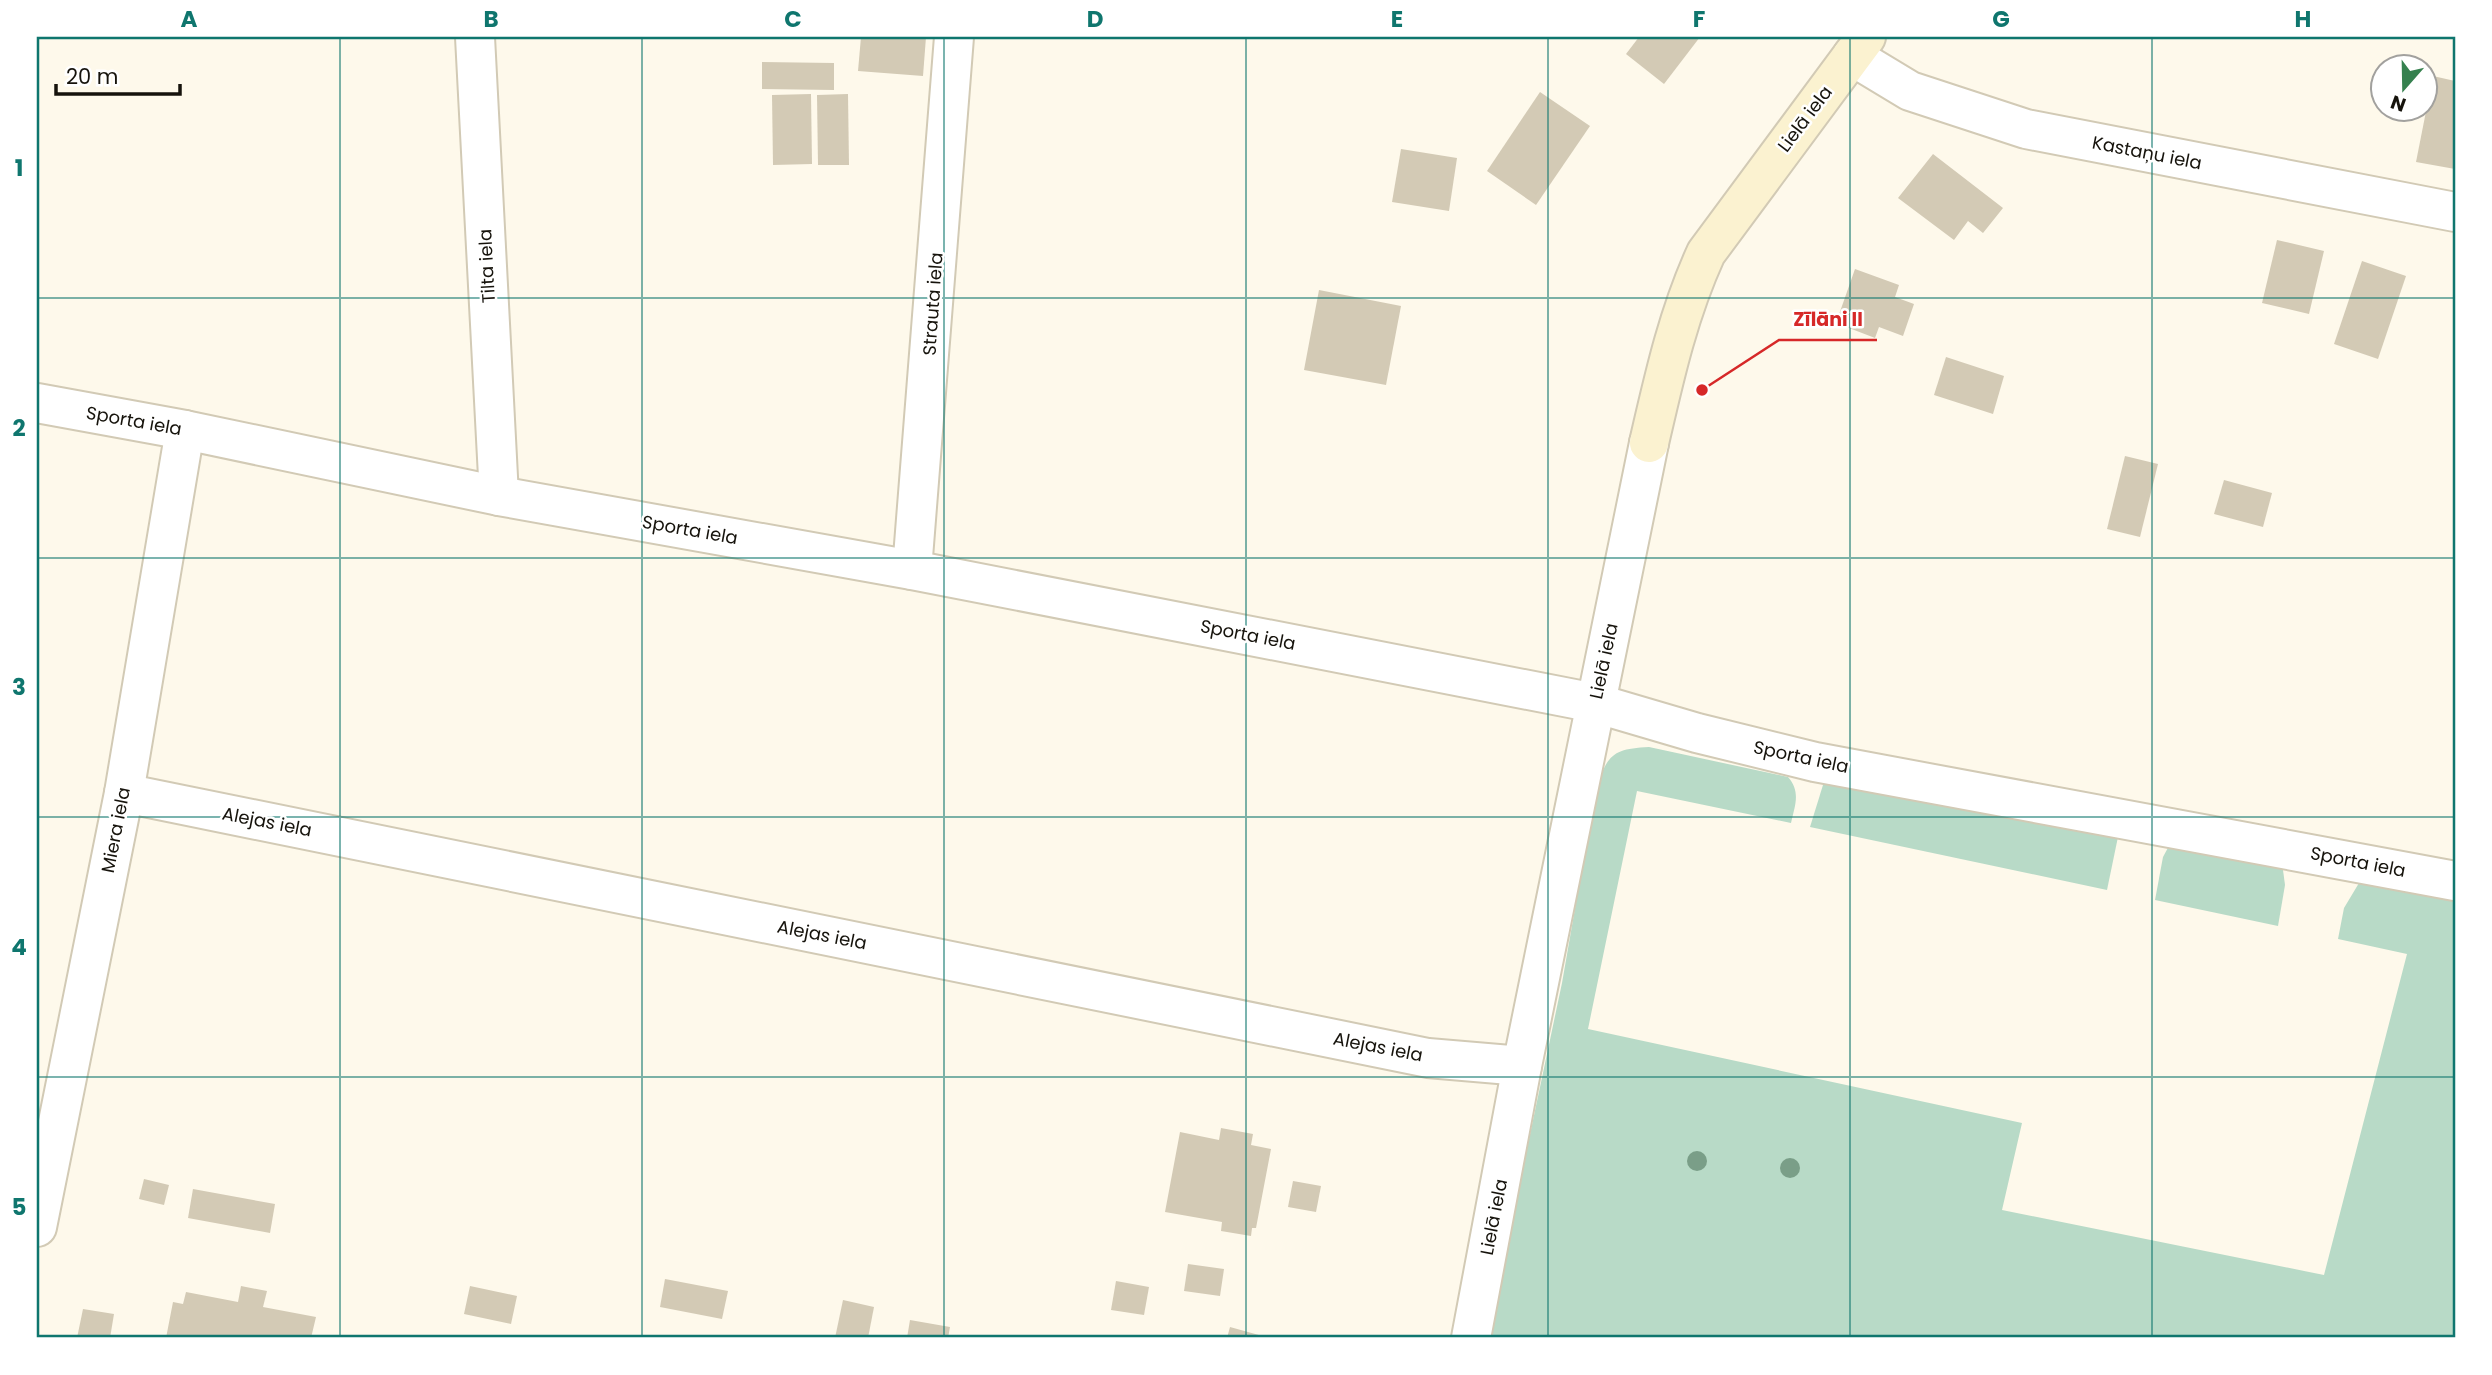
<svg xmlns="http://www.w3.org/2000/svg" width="2492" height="1375" viewBox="0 0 2492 1375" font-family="Poppins,sans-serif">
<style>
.green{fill:#b8dac7}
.building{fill:#d3cab5}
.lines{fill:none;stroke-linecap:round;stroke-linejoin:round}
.street-casing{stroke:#d2cab5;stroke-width:42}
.secondary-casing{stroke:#d2cab5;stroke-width:42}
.street{stroke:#fff;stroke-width:38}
.secondary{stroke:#fbf2d0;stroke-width:38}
.tree{fill:#7a9e88}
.grid{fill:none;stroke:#0f766e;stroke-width:2;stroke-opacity:0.55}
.labels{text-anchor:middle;stroke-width:5;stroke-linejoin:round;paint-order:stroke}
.street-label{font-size:18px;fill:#16130c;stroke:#fff}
.leader{fill:none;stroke:#d62828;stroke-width:2.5}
.callout-dot{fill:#d62828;stroke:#fff;stroke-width:2.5}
.callout-label{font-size:19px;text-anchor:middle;font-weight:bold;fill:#d62828;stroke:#fff;stroke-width:5;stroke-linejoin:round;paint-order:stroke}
.neatline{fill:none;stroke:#0f766e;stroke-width:2.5}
.grid-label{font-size:23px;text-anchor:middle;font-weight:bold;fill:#0f766e}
</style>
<rect width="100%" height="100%" fill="#fef9eb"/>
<!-- green -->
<g class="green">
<path d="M1649,747L1788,777C1801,792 1795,805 1791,823L1637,791L1588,1029L2022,1123L2002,1210L2324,1275L2407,954L2338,939L2344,908L2359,883L2378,878L2455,890V1338H1487L1562,983L1596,788C1608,754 1613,749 1649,747Z"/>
<polygon points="1841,779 2119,832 2107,890 1810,827 1823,785"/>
<polygon points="2170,844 2270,861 2283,870 2285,885 2278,926 2155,900 2163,857"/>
</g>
<!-- building -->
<g class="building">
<polygon points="861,37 926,37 923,76 858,71"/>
<polygon points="1639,37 1700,37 1664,84 1626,54"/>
<polygon points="762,62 834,63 834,90 762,89"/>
<polygon points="2433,76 2455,81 2455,169 2416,162"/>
<polygon points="1540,92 1590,126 1536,205 1487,171"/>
<polygon points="811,94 812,164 773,165 772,95"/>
<polygon points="848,94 849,165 818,165 817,95"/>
<polygon points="1401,149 1457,158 1449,211 1392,202"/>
<polygon points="1933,154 2003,208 1983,233 1968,221 1954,240 1898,198"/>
<polygon points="2277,240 2324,251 2309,314 2262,303"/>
<polygon points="2362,261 2406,276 2378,359 2334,344"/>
<polygon points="1855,269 1899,285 1895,297 1914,304 1903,336 1879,327 1875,338 1836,323"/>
<polygon points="1319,290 1401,306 1386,385 1304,370"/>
<polygon points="1946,357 2004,376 1993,414 1934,395"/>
<polygon points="2125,456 2158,464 2140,537 2107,529"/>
<polygon points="2224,480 2272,493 2263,527 2214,514"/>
<polygon points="1221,1128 1253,1134 1251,1145 1271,1149 1256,1228 1252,1228 1251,1236 1221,1231 1222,1222 1165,1212 1180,1132 1219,1140"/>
<polygon points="144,1179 169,1185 164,1205 139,1199"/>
<polygon points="1293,1181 1321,1186 1316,1212 1288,1207"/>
<polygon points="193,1189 275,1204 270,1233 188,1218"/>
<polygon points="1188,1264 1224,1269 1220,1296 1184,1291"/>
<polygon points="665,1279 728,1291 722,1319 660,1307"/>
<polygon points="1116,1281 1149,1287 1144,1315 1111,1310"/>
<polygon points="241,1286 267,1291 263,1307 316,1317 311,1338 166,1338 173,1302 183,1304 186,1292 238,1302"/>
<polygon points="470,1286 517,1296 511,1324 464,1314"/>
<polygon points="843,1300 874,1307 868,1338 835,1338"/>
<polygon points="83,1309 114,1314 110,1338 77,1338"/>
<polygon points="910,1320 950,1327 948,1338 907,1338"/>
<polygon points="1230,1327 1266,1337 1266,1338 1227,1338"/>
</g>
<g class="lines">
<!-- street casing -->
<g class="street-casing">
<g id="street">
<polyline points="475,37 499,496"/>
<polyline points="1852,56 1910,91 2026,129 2455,212"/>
<polyline points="37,403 185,430 499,496 912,570 1595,703 1697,733 1815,762 2455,881"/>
<polyline points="912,570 954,37"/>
<polyline points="124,793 1428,1058 1522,1066"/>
<polyline points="37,1227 124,793 185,430"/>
<polyline points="1471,1338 1522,1066 1649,443"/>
</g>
</g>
<!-- secondary casing -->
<g class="secondary-casing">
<path id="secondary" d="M1649,443C1664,378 1678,314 1706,253L1866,37"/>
</g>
<!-- street -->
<use href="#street" class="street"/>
<!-- secondary -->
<use href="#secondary" class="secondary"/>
</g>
<!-- trees -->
<g class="tree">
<circle cx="1697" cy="1161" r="10"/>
<circle cx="1790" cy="1168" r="10"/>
</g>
<!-- grid -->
<path class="grid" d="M340,37V1338M642,37V1338M944,37V1338M1246,37V1338M1548,37V1338M1850,37V1338M2152,37V1338M37,298H2455M37,558H2455M37,817H2455M37,1077H2455"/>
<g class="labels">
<!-- street labels -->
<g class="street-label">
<text transform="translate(1805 119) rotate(-53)" y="6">Lielā iela</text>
<text transform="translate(2147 153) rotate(11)" y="6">Kastaņu iela</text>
<text transform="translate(487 266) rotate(-93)" y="6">Tilta iela</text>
<text transform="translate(933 304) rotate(-86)" y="6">Strauta iela</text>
<text transform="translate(134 421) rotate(10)" y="6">Sporta iela</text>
<text transform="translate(690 530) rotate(10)" y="6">Sporta iela</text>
<text transform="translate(1248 635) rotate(11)" y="6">Sporta iela</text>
<text transform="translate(1604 661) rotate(-78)" y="6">Lielā iela</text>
<text transform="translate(1801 757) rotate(12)" y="6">Sporta iela</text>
<text transform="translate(267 822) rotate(11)" y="6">Alejas iela</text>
<text transform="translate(116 830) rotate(-79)" y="6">Miera iela</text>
<text transform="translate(2358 862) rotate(11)" y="6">Sporta iela</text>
<text transform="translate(822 935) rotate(11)" y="6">Alejas iela</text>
<text transform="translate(1378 1047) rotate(11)" y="6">Alejas iela</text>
<text transform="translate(1494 1217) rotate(-79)" y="6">Lielā iela</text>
</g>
</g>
<!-- callouts -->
<path class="leader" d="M1702 390L1779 340H1877"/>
<circle class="callout-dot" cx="1702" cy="390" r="7"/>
<g class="callout-label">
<text x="1828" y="326">Zīlāni II</text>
</g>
<!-- border -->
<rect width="2492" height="1375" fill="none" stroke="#ffffff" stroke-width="77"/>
<!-- north arrow -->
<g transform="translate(2404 88) rotate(200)"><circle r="33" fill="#ffffff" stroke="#a2a19e" stroke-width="2"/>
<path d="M0-5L12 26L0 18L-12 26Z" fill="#36814f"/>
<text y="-10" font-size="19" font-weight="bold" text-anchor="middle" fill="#16130c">N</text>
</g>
<!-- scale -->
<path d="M56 84v10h124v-10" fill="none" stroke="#16130c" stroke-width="3.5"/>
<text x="66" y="84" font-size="21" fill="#16130c" stroke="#ffffff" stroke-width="5" paint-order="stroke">20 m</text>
<rect x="38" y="38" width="2416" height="1298" class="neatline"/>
<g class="grid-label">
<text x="189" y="27">A</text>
<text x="491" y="27">B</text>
<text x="793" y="27">C</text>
<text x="1095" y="27">D</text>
<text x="1397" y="27">E</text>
<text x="1699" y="27">F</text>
<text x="2001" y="27">G</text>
<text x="2303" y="27">H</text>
<text x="19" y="176">1</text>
<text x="19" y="436">2</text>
<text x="19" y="695">3</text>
<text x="19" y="955">4</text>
<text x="19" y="1215">5</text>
</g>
</svg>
